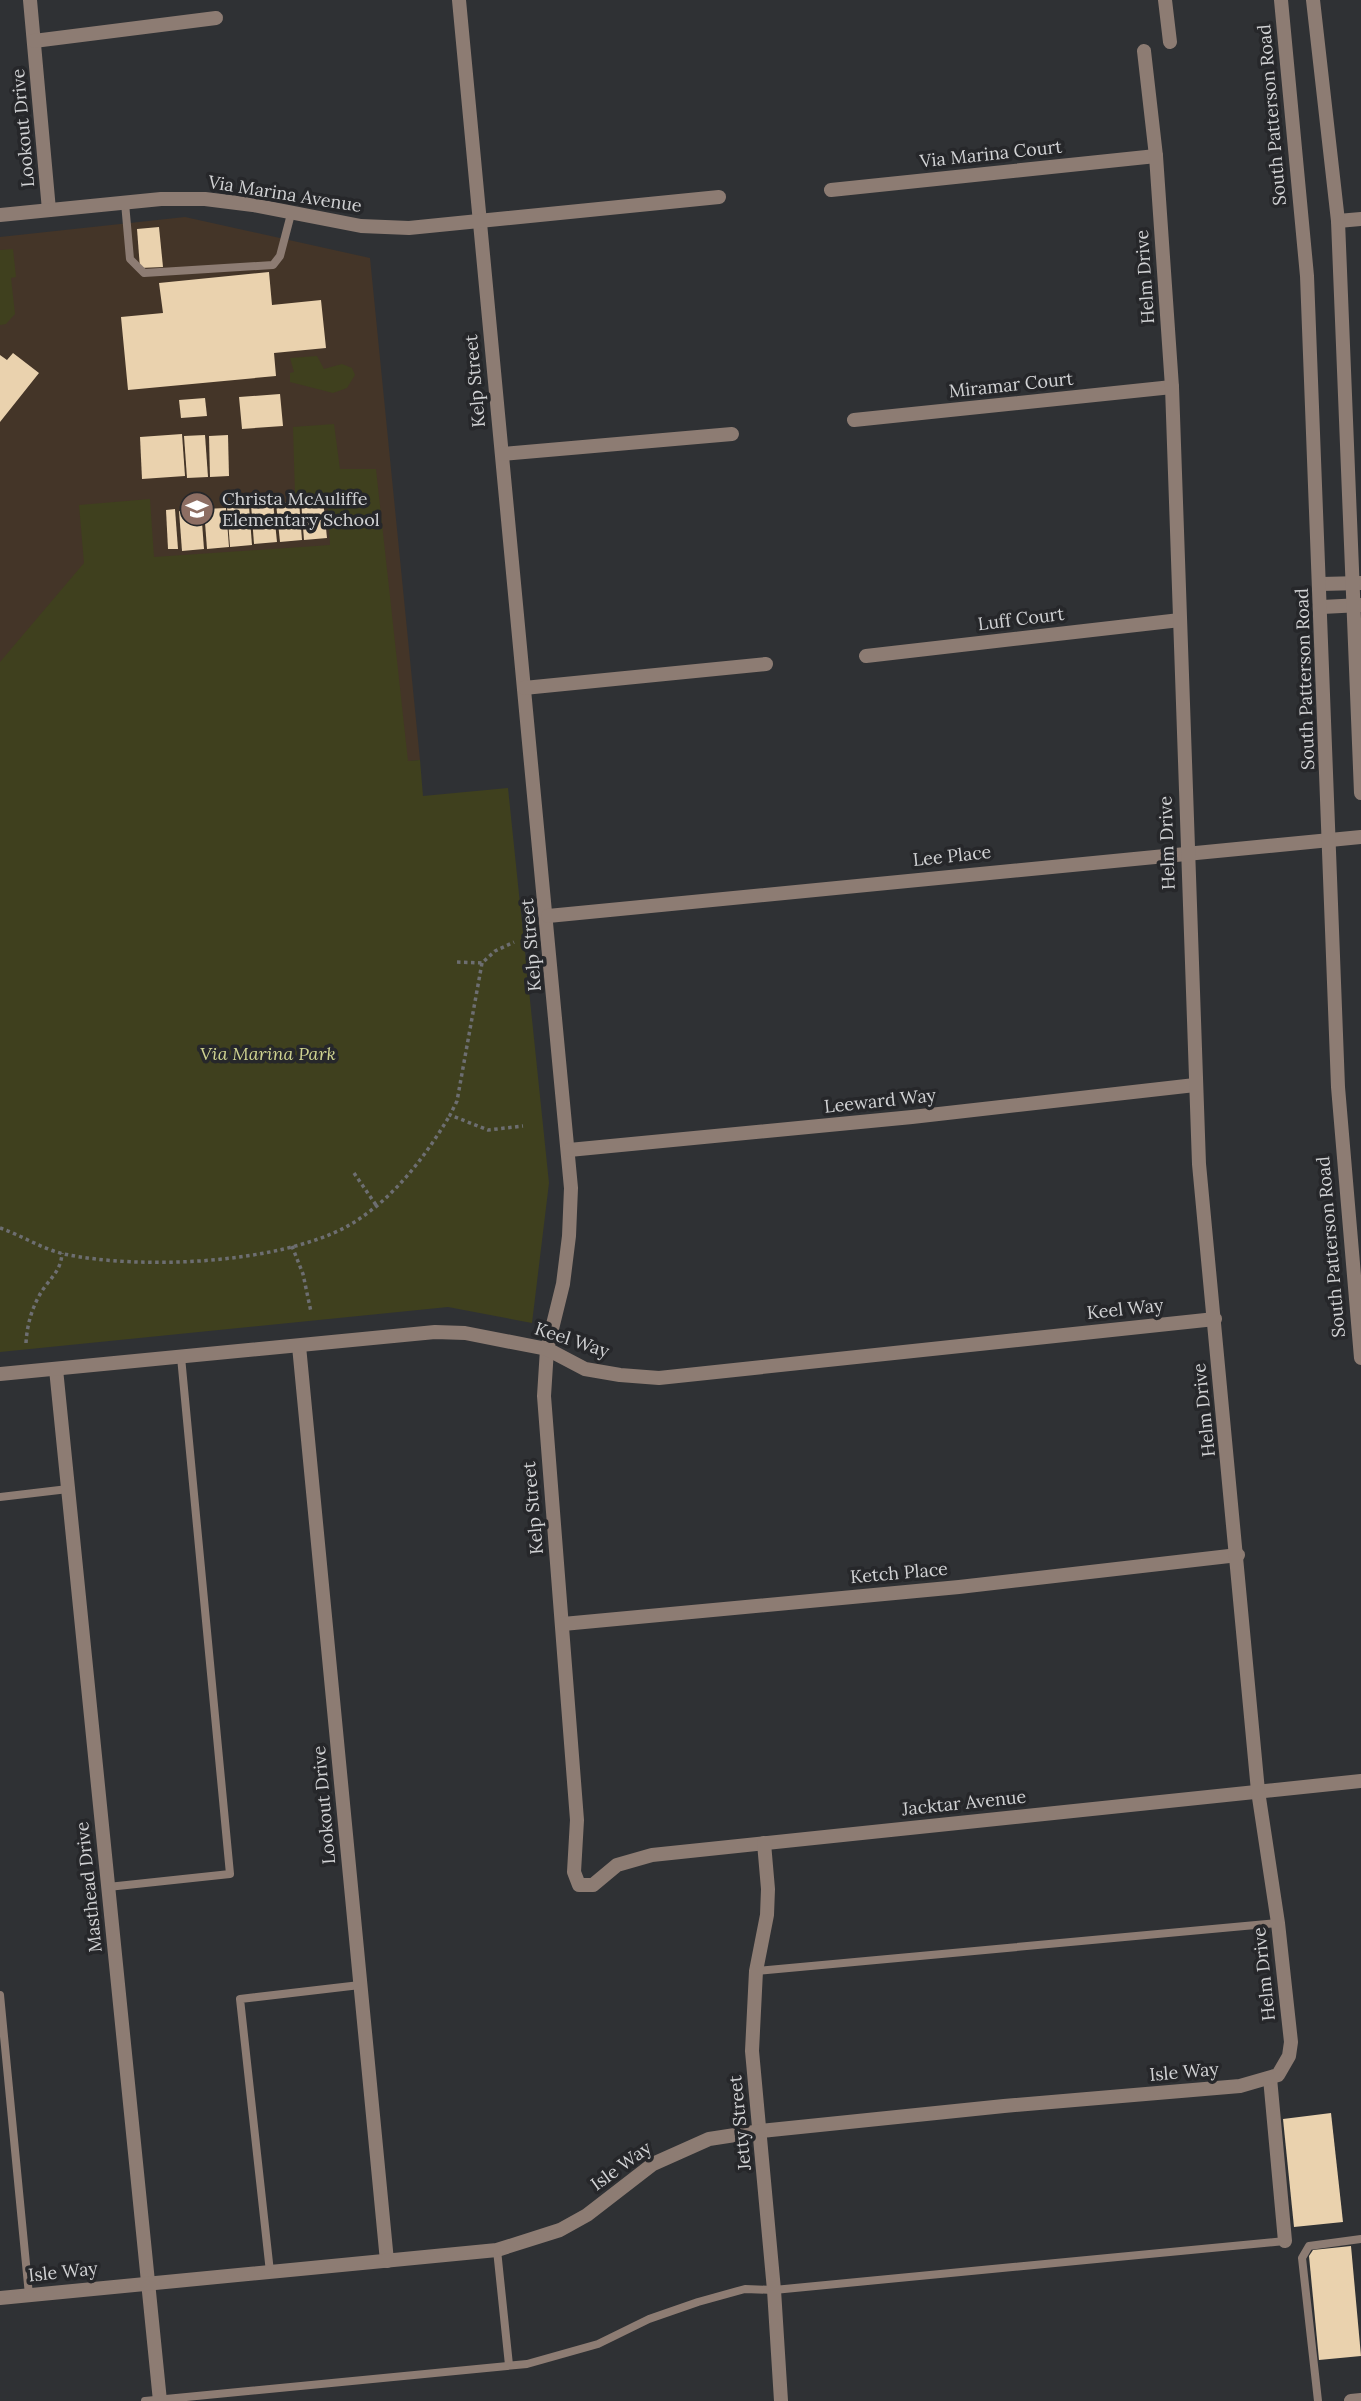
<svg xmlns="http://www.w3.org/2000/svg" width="1361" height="2401" viewBox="0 0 1361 2401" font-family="Lora,serif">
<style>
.education{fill:#443528}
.green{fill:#3f401e}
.building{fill:#ead2ae}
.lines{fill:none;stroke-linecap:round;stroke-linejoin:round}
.path{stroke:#6d6e71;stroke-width:3.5;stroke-dasharray:3.5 3.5;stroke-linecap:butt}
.service{stroke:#8d7c73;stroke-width:8}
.minor{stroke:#8d7c73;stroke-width:14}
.tertiary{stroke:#8d7c73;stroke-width:14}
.labels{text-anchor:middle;stroke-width:7;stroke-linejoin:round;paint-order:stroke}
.street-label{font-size:18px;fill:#d1d2d4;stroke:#26272a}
.poi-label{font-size:18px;fill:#d1d2d4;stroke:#26272a;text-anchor:start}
.park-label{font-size:18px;font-style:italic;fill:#ced290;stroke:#26272a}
</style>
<rect width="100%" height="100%" fill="#2f3134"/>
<!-- education -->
<polygon class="education" points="185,217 370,258 420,760 0,802 0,237"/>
<!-- green -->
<g class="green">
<polygon points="13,249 16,277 11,278 15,314 6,324 0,325 0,250"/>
<polygon points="317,356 324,369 342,364 352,368 355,375 347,388 333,393 290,382 290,373 294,372 290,358"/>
<polygon points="334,424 340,469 376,469 408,761 420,760 423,796 508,788 549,1183 532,1323 448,1307 0,1352 0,662 84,563 79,505 150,499 154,557 330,545 327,494 295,495 293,427"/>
</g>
<!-- building -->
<g class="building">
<polygon points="159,227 163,267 140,268 137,229"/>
<polygon points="269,272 272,305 321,300 326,348 274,353 276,376 128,390 121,317 163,313 159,283"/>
<polygon points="13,353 39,373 0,422 0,355 7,360"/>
<polygon points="280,394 283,426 242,429 239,397"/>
<polygon points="205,398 207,416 181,418 179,400"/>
<polygon points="182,434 185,476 142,479 140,437"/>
<polygon points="205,435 208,477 187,478 184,436"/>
<polygon points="228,435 229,476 210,477 209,436"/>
<polygon points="323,499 327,538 304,540 301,500"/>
<polygon points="299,501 302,540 280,542 276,503"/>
<polygon points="273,502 277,542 254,544 251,504"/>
<polygon points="249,506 252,545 230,547 227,507"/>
<polygon points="226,508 229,547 207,549 204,509"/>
<polygon points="175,509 178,549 168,549 166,510"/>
<polygon points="201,509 204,549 182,551 179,511"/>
<polygon points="1331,2113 1343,2222 1294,2227 1283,2119"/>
<polygon points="1351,2246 1361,2356 1319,2360 1309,2256 1313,2250"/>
</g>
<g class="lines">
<!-- path -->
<g class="path">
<polyline points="457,962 482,963 495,951 514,942"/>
<polyline points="482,963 457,1101 450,1115 488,1130 523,1126"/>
<polyline points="354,1173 376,1205"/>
<path d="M0,1228C21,1235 42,1249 64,1254C141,1270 276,1264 346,1227C391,1202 424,1159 450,1115"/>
<polyline points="292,1246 303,1274 311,1312"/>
<path d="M26,1343C27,1326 31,1311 39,1296C48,1279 61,1273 62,1253"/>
</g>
<!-- service -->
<g class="service">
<polyline points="125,203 130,259 144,273 273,265 280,256 291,214"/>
<polyline points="0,1497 68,1489"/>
<polyline points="108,1887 230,1874 181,1357"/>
<polyline points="756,1971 1278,1923"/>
<polyline points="0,1995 29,2295"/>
<polyline points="497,2250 509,2365"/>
<polyline points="270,2272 240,1999 360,1985"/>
<polyline points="145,2401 527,2364 598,2344 649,2319 698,2302 745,2289 774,2290 1285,2241"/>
<polyline points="1318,2401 1302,2258 1309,2246 1361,2239"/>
</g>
<!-- minor -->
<g class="minor">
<polyline points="30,0 49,210"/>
<polyline points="459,0 571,1188 569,1236 563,1284 547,1349 544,1396 577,1820 574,1872 579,1885 593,1885 617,1865 652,1855 1361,1781"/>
<polyline points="1165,0 1170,42"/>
<polyline points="34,41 216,18"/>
<polyline points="831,190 1156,156"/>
<polyline points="0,215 161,199 205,199 253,205 361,226 409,228 719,197"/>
<polyline points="1338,221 1361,219"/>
<polyline points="854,420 1172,387"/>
<polyline points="502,454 732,434"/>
<polyline points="1321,584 1361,583"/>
<polyline points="1322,607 1361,605"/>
<polyline points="866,656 1180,620"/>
<polyline points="524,688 766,664"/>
<polyline points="548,916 1361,837"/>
<polyline points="569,1150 912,1117 1195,1085"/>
<polyline points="299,1346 387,2261"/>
<polyline points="56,1369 160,2401"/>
<polyline points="0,1374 435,1332 465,1333 547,1349 585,1369 620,1375 659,1378 1215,1319"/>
<polyline points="563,1624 959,1587 1238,1555"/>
<polyline points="764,1843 768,1889 767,1915 756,1971 752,2051 774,2290 781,2401"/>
<polyline points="1270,2078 1285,2241"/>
<polyline points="0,2298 497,2250 560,2230 587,2215 653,2164 709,2139 761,2131 1004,2106 1240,2086 1278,2075 1289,2056 1291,2042 1278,1923 1258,1791 1199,1164 1172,387 1156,156 1144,51"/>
</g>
<!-- tertiary -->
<g class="tertiary">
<polyline points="1281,0 1307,276 1338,1087 1361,1358"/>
<polyline points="1313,0 1338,221 1361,793"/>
<polyline points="1351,2401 1361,2400"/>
</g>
</g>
<!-- icons -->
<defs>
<g id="school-disc" transform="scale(1.75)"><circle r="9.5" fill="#8d6e63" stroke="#26272a"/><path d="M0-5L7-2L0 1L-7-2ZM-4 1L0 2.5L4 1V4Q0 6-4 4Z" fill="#fff"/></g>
</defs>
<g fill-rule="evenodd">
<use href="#school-disc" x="197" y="509"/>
</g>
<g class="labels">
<!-- street labels -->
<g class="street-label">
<text transform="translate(1272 115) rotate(-95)" y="6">South Patterson Road</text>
<text transform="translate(23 128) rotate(-95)" y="6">Lookout Drive</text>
<text transform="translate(991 154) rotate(-6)" y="6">Via Marina Court</text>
<text transform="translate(285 194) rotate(9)" y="6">Via Marina Avenue</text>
<text transform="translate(1145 277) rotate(-94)" y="6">Helm Drive</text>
<text transform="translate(475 381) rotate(-95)" y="6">Kelp Street</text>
<text transform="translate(1011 385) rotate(-6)" y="6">Miramar Court</text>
<text transform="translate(1021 619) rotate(-7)" y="6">Luff Court</text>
<text transform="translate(1305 679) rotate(-92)" y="6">South Patterson Road</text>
<text transform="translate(1167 843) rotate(-92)" y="6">Helm Drive</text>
<text transform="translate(952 856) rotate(-6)" y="6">Lee Place</text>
<text transform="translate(531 945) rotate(-95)" y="6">Kelp Street</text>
<text transform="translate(880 1101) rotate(-6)" y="6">Leeward Way</text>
<text transform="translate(1331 1247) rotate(-95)" y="6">South Patterson Road</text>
<text transform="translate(1125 1309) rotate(-6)" y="6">Keel Way</text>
<text transform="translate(572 1340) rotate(18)" y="6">Keel Way</text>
<text transform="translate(1204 1410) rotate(-96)" y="6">Helm Drive</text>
<text transform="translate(533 1508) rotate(-95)" y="6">Kelp Street</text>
<text transform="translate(899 1573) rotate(-5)" y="6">Ketch Place</text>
<text transform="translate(964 1803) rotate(-6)" y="6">Jacktar Avenue</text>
<text transform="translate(324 1805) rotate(-95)" y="6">Lookout Drive</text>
<text transform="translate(89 1887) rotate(-96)" y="6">Masthead Drive</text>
<text transform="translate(1264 1974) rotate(-96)" y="6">Helm Drive</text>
<text transform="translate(1184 2072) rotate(-5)" y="6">Isle Way</text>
<text transform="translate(740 2123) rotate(-96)" y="6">Jetty Street</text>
<text transform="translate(621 2166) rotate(-36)" y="6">Isle Way</text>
<text transform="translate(63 2272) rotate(-6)" y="6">Isle Way</text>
</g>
<!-- poi labels -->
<g class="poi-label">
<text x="222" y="505">Christa McAuliffe<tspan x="222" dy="21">Elementary School</tspan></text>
</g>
<!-- park labels -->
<g class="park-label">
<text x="268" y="1060">Via Marina Park</text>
</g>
</g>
</svg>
